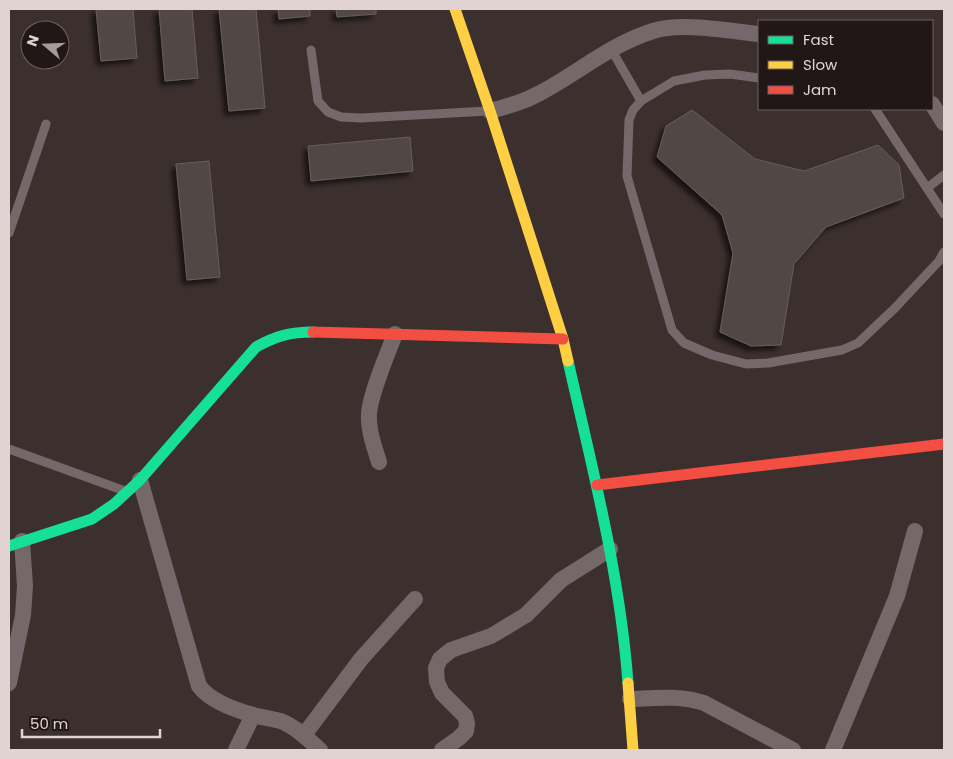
<svg xmlns="http://www.w3.org/2000/svg" width="953" height="759" viewBox="0 0 953 759" font-family="Poppins,sans-serif">
<style>
.building{fill:#514744;stroke:#665e5a;filter:url(#shadow)}
.lines{fill:none;stroke-linecap:round;stroke-linejoin:round}
.lane{stroke:#75686b;stroke-width:9}
.street{stroke:#75686b;stroke-width:16}
.fast{stroke:#16e098;stroke-width:11}
.slow{stroke:#ffcf43;stroke-width:11}
.jam{stroke:#f24e42;stroke-width:11}
</style>
<defs>
<filter id="shadow"><feDropShadow dx="-4.5" dy="4.5" stdDeviation="2.5" flood-color="#0009"/></filter>
</defs>
<rect width="100%" height="100%" fill="#3c302f"/>
<!-- building -->
<g class="building">
<polygon points="96,9 133,9 137,58 101,61"/>
<polygon points="159,9 192,9 198,78 165,81"/>
<polygon points="219,9 256,9 265,108 229,111"/>
<polygon points="278,9 310,9 310,16 279,19"/>
<polygon points="336,9 376,9 376,14 337,17"/>
<polygon points="692,110 755,159 804,171 878,145 899,165 904,198 826,227 794,264 781,345 751,346 720,332 733,253 722,215 657,157 666,126"/>
<polygon points="410,137 413,171 311,181 308,146"/>
<polygon points="209,161 220,277 187,280 176,164"/>
</g>
<g class="lines">
<!-- lane -->
<g class="lane">
<polyline points="611,49 641,101"/>
<polyline points="311,50 318,101 328,112 341,117 361,118 488,111"/>
<polyline points="759,78 730,74 705,75 674,81 641,101 633,110 629,120 627,176 672,330 684,343 712,355 746,364 768,363 842,350 858,343 895,308 939,261 944,252"/>
<polyline points="875,109 944,214"/>
<polyline points="927,188 944,175"/>
<polyline points="9,233 46,124"/>
<polyline points="9,449 125,491"/>
</g>
<!-- street -->
<g class="street">
<polyline points="932,104 944,123"/>
<path d="M490,111C508,106 524,102 540,93C578,73 611,44 653,31C681,22 729,31 759,34"/>
<path d="M379,462C374,446 368,430 369,413C371,392 387,355 395,334"/>
<path d="M140,480L199,686C211,702 238,711 257,716C265,718 275,719 283,722C297,728 309,740 320,750"/>
<polyline points="9,683 23,615 25,586 22,541"/>
<path d="M630,699C656,698 679,695 704,703L793,750"/>
<polyline points="304,735 361,659 415,599"/>
<polyline points="236,750 253,715"/>
<polyline points="442,750 459,738 466,731 467,723 465,716 442,693 437,682 436,668 440,659 451,650 491,636 526,615 561,580 610,549"/>
<polyline points="833,750 897,596 915,531"/>
</g>
<!-- fast -->
<g class="fast">
<path d="M568,361C592,467 620,574 628,683"/>
<path d="M9,546L92,519L114,504L140,480L256,347C276,336 290,332 313,332"/>
</g>
<!-- slow -->
<g class="slow">
<polyline points="455,9 490,111 563,339 568,361"/>
<polyline points="628,683 633,750"/>
</g>
<!-- jam -->
<g class="jam">
<polyline points="313,332 563,339"/>
<polyline points="597,485 944,444"/>
</g>
</g>
<!-- border -->
<rect width="953" height="759" fill="none" stroke="#e1d3d1" stroke-width="20"/>
<!-- legend -->
<rect x="758" y="20" width="175" height="90" fill="#211716" stroke="#6e6261"/>
<rect x="768" y="36" width="25" height="8" fill="#16e098" stroke="#6e6261"/>
<text x="803" y="45" font-size="15" fill="#e1d3d1">Fast</text>
<rect x="768" y="61" width="25" height="8" fill="#ffcf43" stroke="#6e6261"/>
<text x="803" y="70" font-size="15" fill="#e1d3d1">Slow</text>
<rect x="768" y="86" width="25" height="8" fill="#f24e42" stroke="#6e6261"/>
<text x="803" y="95" font-size="15" fill="#e1d3d1">Jam</text>
<!-- north arrow -->
<g transform="translate(45 45) rotate(289)"><circle r="24" fill="#211716" stroke="#6e6261"/>
<path d="M0-4L9 19L0 12L-9 19Z" fill="#a79a98"/>
<text y="-8" font-size="14" font-weight="bold" text-anchor="middle" fill="#e1d3d1">N</text>
</g>
<!-- scale -->
<path d="M22 729v8h138v-8" fill="none" stroke="#e1d3d1" stroke-width="2.5"/>
<text x="30" y="729" font-size="15" fill="#e1d3d1" stroke="#211716" stroke-width="4" paint-order="stroke">50 m</text>
</svg>
